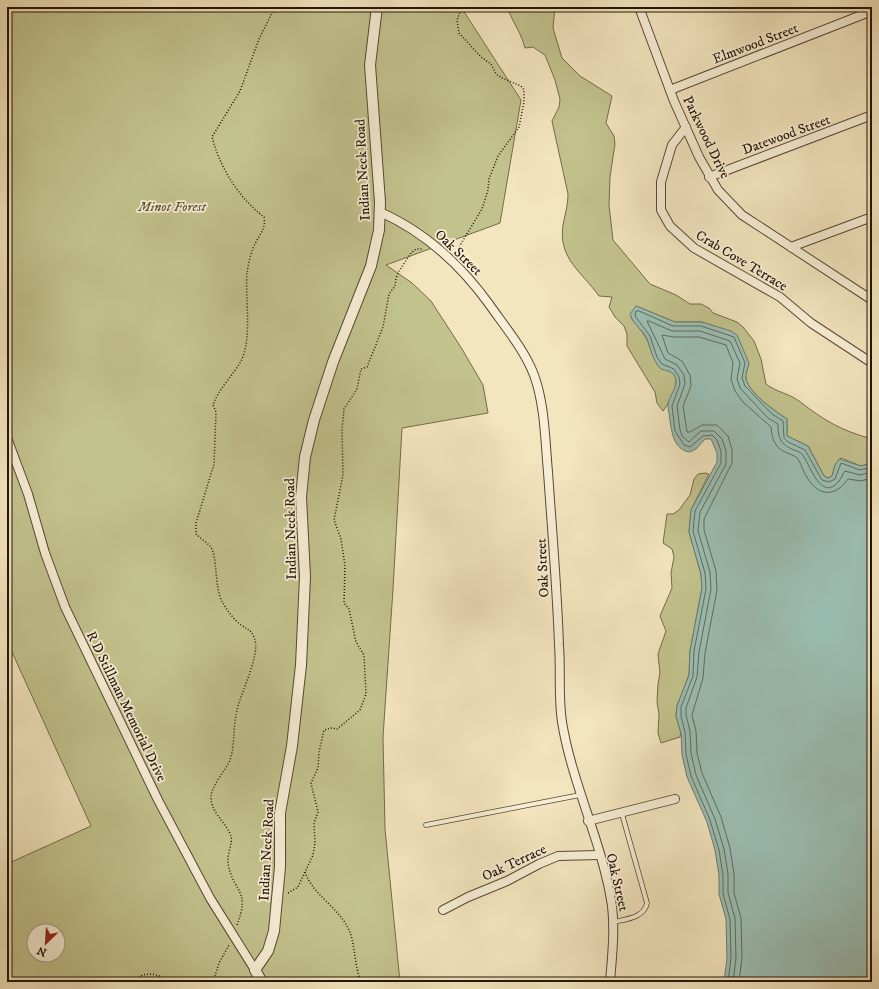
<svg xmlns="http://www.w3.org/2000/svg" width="879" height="989" viewBox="0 0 879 989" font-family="'IM FELL DW Pica',serif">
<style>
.green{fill:#c2c28d;stroke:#736b4a;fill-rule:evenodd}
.water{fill:#9bbfb4;stroke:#6b7b6f}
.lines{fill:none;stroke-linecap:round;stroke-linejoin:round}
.shore{stroke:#606a5e;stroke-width:1}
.service-casing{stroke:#584836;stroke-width:5.5}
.minor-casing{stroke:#584836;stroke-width:10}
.tertiary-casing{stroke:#584836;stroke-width:12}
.path{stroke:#241408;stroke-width:1.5;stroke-dasharray:1 2;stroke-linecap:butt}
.service{stroke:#f7eed5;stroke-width:4}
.minor{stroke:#f7eed5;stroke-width:8}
.tertiary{stroke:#f7eed5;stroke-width:10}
.labels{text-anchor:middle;stroke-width:3.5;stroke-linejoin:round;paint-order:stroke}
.street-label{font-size:14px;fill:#241408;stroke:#f7eed5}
.park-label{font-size:14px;font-style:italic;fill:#5b5137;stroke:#f7eed5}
</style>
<rect width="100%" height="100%" fill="#f3e5be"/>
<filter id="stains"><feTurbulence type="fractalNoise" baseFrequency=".005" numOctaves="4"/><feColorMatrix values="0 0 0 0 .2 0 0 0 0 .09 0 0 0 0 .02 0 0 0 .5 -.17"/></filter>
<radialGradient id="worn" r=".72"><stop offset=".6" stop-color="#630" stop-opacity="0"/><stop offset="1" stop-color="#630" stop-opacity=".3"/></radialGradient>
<!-- green -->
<g class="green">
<path d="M7,7H461L521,100L500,223L386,265L412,283L431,301L462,349L483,385L488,413L402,428L393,589L383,737L385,829L400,982H7V864L91,826L7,641ZM34,931H58V955H34Z"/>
<path d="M507,7H555L553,28L562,58L580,76L612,96L606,123L614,136L615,144L610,177L609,205L613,240L650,284L676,295L690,304H701L709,308L713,313L737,322L743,327L754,341L761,359L766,384C776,392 790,394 799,401C825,421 840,430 872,439V463L861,466L841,458L835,465L832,476L828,478L824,476L808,446L787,436V419C776,412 749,393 746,379C745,374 748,368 749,363L716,327L702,322H675L636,306L631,318C636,324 642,331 646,338C651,347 652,357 659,366C663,372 674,367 676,381C677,387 667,407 663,411L657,403L655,392L627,346V334L624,326L615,317L609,307L612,297L599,296C582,272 558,259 563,225C565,214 568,206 568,194L552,121L559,107L560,99L555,80L545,55L533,47L525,48C521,32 512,21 507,7Z"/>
<polygon points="705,473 709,474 691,510 689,532 701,574 702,588 690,651 689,675 677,706 676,716 681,733 680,737 661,743 658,733 659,714 657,702 658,684 660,673 658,654 666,631 660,616 672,588 671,573 674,557 672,549 663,543 667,514 673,514 679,510 690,495 694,479 698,474"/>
</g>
<!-- water -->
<path class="water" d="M636,306L675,322H702L731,331L737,335L749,363C748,368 745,374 746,379C749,393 776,412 787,419V436L808,446L824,476L828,478L832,476L835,465L839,459L861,466L872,463V982H724L727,958L726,919L719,894V875L715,850L707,822L687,777L682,755L681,733L676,716L677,706L689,675L690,651L702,588L701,574L689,532L691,510L717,462V453L711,439H705L696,449L690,452C674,450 672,433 670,421C670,416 668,411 668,406C668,397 676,390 676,382C676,369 664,372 660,368C652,360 651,348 647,339C643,330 633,324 630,314Z"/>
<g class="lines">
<!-- shore -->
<g class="shore">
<polyline points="728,982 731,958 730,919 723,894 723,875 719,850 710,820 691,776 686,754 685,732 681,716 681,707 693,676 694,651 706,589 705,573 693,531 695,511 721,463 721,451 717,440 712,435 703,436 690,447 684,445 675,431 672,406 680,384 679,377 674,369 662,364 657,357 650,336 635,316 636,311 639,311 673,326 701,326 734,337 745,363 742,378 745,386 772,414 783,421 784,438 788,442 805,450 822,480 829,482 835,479 841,463 860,470 872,467"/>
<path d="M733,982L736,958L735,918L728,893V874L724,849L715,819L696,775L691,753L690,731L686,715V708L697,677L699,652L711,589L710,572L698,531L700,512L726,464V451L722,439L714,431H701L689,442L682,436L680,430L677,406L685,384L684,375L677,365L665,359L647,321H649L672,331H700L730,341L740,363L737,379L740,388L768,418L778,424C778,438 780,444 794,450C797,451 800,452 802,454C809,462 821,504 839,481C842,478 842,474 845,471L860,475L872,472"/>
<path d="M739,982L742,958L741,918L734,893V874L730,848L721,817L702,773L697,753L696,731L692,715L703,678L705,653L717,590L716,571L704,530V519L732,463V450L728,436L717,425H702L690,432H687L683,406L691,386L690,375L682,361L668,353L662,335L674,337H699L726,345L733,363L731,379L735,391L743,402L771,427C772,438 774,447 785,452C789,454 794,455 797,458C800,461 802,468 804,472C815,494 832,501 848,479L861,481L872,478"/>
</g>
<!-- service casing -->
<g class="service-casing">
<g id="service">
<polyline points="426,825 580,795"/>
<path d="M614,922C626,919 644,918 647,903L622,814"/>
</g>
</g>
<!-- minor casing -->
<g class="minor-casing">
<g id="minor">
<polyline points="639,7 674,101 699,157 718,190 742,215 872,300"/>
<polyline points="670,90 872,11"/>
<polyline points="686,127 672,145 661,182 661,210 670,226 694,248 780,297 811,323 872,363"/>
<polyline points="709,177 872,115"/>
<path d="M380,212C425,232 460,264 489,304C505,327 524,349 534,375C545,405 545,440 548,472C552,530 557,587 559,645C561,671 558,696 562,722C572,784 603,844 612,906C615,931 612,957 610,982"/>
<polyline points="791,247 872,217"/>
<polyline points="7,438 28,494 45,553 65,607 158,800 210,898 255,970"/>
<polyline points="588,821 675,799"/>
<polyline points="443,910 468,897 507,881 539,864 558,856 599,855"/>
</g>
</g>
<!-- tertiary casing -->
<g class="tertiary-casing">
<polyline id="tertiary" points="262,982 255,970 268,951 274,931 280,867 280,813 292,746 301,665 305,577 301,497 305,457 314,420 333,362 371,266 379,230 380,202 370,65 377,7"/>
</g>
<!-- path -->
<g class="path">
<polyline points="456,252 482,209 488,190 489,179 498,156 519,127 524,102 524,90 521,86 502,78 496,74 491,64 481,57 459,33 457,20 462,7"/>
<path d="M305,872C313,895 337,906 348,928C355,940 354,965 361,982"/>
<polyline points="288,893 298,887 313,855 315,843 314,823 318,812 311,783 318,768 319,752 324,730 331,728 337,729 360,710 366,694 364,655 356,642 349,609 344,603 345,566 341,539 334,520 343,475 342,430 344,409 357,389 361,369 367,367 383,327 389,294 395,286 396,278 399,271 411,253 416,249 423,249"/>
<path d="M237,925C251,889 233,893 228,863C227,854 233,843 231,836C226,822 211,813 211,797C211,786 226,770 230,760C235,745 233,730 236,715C239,694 262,655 254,637C251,630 247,629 241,625C234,620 226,609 222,601C214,587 218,555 210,546C206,542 200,538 196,534V523L214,464L216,412L213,405C218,389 234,375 242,359C252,336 245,299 247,274C248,264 251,251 256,242C261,233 266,227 264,217C239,198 220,168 212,137L240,91L259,39L275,7"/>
<polyline points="51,982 63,980 71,982"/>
<path d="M131,982C144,971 156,972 170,982"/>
<polyline points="213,982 219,963 229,945"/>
</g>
<!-- service -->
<use href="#service" class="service"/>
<!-- minor -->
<use href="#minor" class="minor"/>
<!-- tertiary -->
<use href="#tertiary" class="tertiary"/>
</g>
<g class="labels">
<!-- street labels -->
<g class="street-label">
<text transform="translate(755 43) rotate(-21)" y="5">Elmwood Street</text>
<text transform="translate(786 134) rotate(-20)" y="5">Datewood Street</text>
<text transform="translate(707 137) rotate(64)" y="5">Parkwood Drive</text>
<text transform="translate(362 170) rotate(-93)" y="5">Indian Neck Road</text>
<text transform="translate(459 252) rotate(44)" y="5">Oak Street</text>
<text transform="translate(742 260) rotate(31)" y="5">Crab Cove Terrace</text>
<text transform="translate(290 529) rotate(-91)" y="5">Indian Neck Road</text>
<text transform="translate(542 568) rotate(-93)" y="5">Oak Street</text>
<text transform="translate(127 706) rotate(64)" y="5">R D Stillman Memorial Drive</text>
<text transform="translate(266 850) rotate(-87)" y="5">Indian Neck Road</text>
<text transform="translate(514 862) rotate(-25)" y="5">Oak Terrace</text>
<text transform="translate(618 882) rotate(77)" y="5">Oak Street</text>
</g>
<!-- park labels -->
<g class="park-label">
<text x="172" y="211">Minot Forest</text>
</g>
</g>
<!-- margin -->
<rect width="879" height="989" fill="none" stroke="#f3e5be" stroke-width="24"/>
<rect x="8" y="8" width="863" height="973" fill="none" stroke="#241408" stroke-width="2"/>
<rect x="12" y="12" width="855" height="965" fill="none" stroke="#241408"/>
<!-- north arrow -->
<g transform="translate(46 943) rotate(205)"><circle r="19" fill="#f7eed5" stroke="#a39783"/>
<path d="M0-3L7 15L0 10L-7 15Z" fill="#8f2418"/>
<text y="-6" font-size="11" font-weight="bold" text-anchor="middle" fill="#241408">N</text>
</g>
<rect width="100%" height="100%" filter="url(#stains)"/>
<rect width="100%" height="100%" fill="url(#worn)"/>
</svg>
